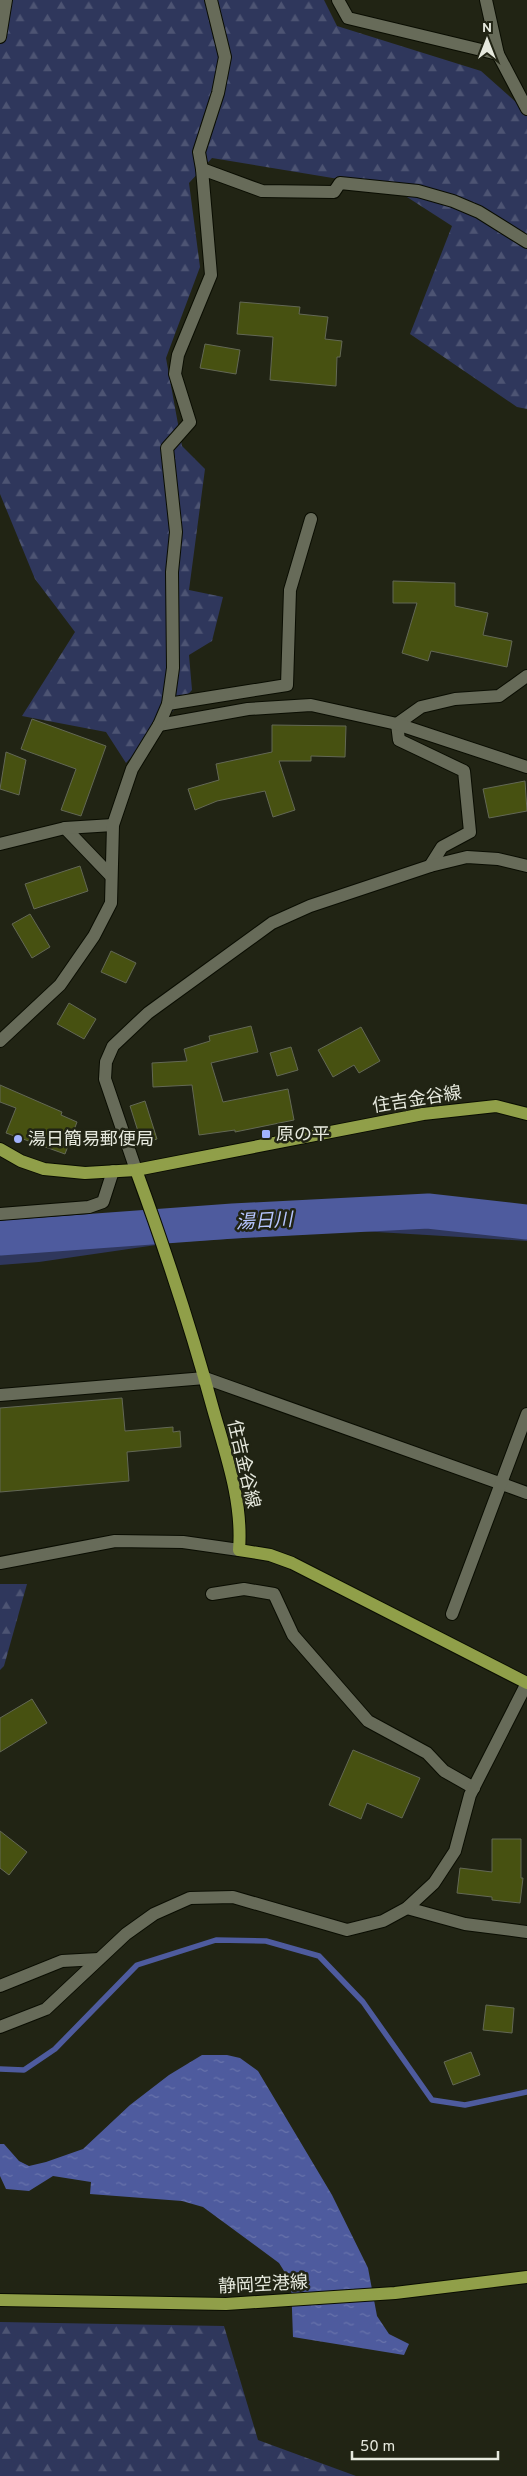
<svg xmlns="http://www.w3.org/2000/svg" width="527" height="2476" viewBox="0 0 527 2476" font-family="Overpass,'Noto Sans JP',sans-serif">
<style>
.green{fill:#2f375c}
.forest{fill:url(#forest-firs)}
.water{fill:url(#water-ripples)}
.lines{fill:none;stroke-linecap:round;stroke-linejoin:round}
.stream{stroke:#4e5b9e;stroke-width:5.5}
.river{stroke:#4e5b9e;stroke-width:35}
.building{fill:#475111;stroke:#636855}
.minor-casing{stroke:#0a0d02;stroke-width:14}
.major-casing{stroke:#0a0d02;stroke-width:14}
.minor{stroke:#676b59;stroke-width:12}
.major{stroke:#909f49;stroke-width:12}
.poi-dot{fill:#a1b3fd;stroke:#212414;stroke-width:2}
.labels{text-anchor:middle;stroke-width:5;stroke-linejoin:round;paint-order:stroke}
.street-label{font-size:18px;fill:#e6e9de;stroke:#212414}
.poi-label{font-size:18px;fill:#e6e9de;stroke:#212414;text-anchor:start}
.water-label{font-size:19px;font-style:italic;fill:#b6c5fe;stroke:#212414}
</style>
<defs>
<pattern id="forest-firs" width="22" height="20" patternUnits="userSpaceOnUse" patternTransform="scale(1.25)"><rect width="22" height="20" fill="#2f375c"/><path d="M5 1l3.5 6h-7zM16 11l3.5 6h-7z" fill="#4d5473"/></pattern>
<pattern id="water-ripples" width="26" height="14" patternUnits="userSpaceOnUse" patternTransform="scale(1.25)"><rect width="26" height="14" fill="#4e5b9e"/><path d="M2 4q2-2 4 0t4 0M15 11q2-2 4 0t4 0" fill="none" stroke="#6873ab"/></pattern>
</defs>
<rect width="100%" height="100%" fill="#212414"/>
<!-- green -->
<polygon class="green" points="420,1198 527,1209 527,1241 360,1231 177,1242 39,1262 0,1265 0,1225 103,1217 197,1215 284,1204"/>
<!-- forest -->
<g class="forest">
<polygon points="0,0 324,0 337,26 481,71 527,112 527,409 517,407 410,334 452,226 393,188 212,158 189,183 200,267 166,358 182,446 205,469 189,590 223,597 212,641 189,655 192,690 126,763 106,732 22,716 75,632 35,579 0,494"/>
<polygon points="0,1584 27,1584 4,1666 0,1670"/>
<polygon points="0,2322 224,2326 258,2440 356,2476 0,2476"/>
</g>
<!-- water -->
<polygon class="water" points="202,2055 227,2055 240,2058 258,2071 332,2195 368,2268 377,2316 389,2334 409,2344 404,2355 293,2337 291,2282 279,2263 203,2207 182,2201 90,2194 91,2182 53,2176 29,2191 6,2189 0,2176 0,2144 4,2144 19,2161 29,2166 46,2162 83,2149 130,2105 169,2075"/>
<g class="lines">
<!-- stream -->
<polyline class="stream" points="0,2069 24,2070 55,2049 137,1965 216,1940 266,1941 319,1956 363,2002 432,2100 465,2105 527,2092"/>
<!-- river -->
<polyline class="river" points="0,1238 233,1221 428,1211 527,1222"/>
</g>
<!-- building -->
<g class="building">
<polygon points="240,302 300,307 299,314 328,317 325,339 342,341 340,357 337,357 336,386 270,380 273,337 237,334"/>
<polygon points="205,344 240,350 236,374 200,368"/>
<polygon points="393,581 455,583 455,606 488,613 483,635 512,641 507,667 431,651 428,661 402,653 417,603 393,603"/>
<polygon points="32,719 106,746 81,816 61,810 76,769 21,749"/>
<polygon points="272,725 346,726 345,757 311,756 311,761 279,761 295,810 273,817 265,791 217,801 195,810 188,789 219,780 216,764 272,752"/>
<polygon points="6,752 26,760 19,795 0,789"/>
<polygon points="525,781 527,811 489,818 483,789"/>
<polygon points="80,866 88,891 34,909 25,884"/>
<polygon points="30,914 50,947 32,958 12,924"/>
<polygon points="111,951 136,963 126,983 101,972"/>
<polygon points="69,1003 96,1019 84,1039 57,1024"/>
<polygon points="251,1026 258,1052 211,1063 223,1102 288,1089 294,1120 235,1132 235,1130 199,1135 192,1085 153,1087 152,1063 187,1061 184,1049 210,1041 209,1036"/>
<polygon points="361,1027 380,1061 359,1073 354,1065 333,1077 318,1050"/>
<polygon points="291,1047 298,1070 277,1076 270,1053"/>
<polygon points="0,1085 62,1112 61,1115 77,1122 65,1154 6,1133 16,1108 0,1102"/>
<polygon points="145,1101 157,1139 142,1144 130,1106"/>
<polygon points="122,1398 125,1431 173,1427 173,1432 180,1431 181,1447 127,1452 129,1481 0,1492 0,1408"/>
<polygon points="32,1699 47,1723 0,1752 0,1718"/>
<polygon points="353,1750 420,1778 402,1818 367,1803 361,1819 329,1805"/>
<polygon points="0,1831 27,1852 9,1875 0,1868"/>
<polygon points="492,1839 521,1839 521,1878 523,1878 520,1903 492,1900 492,1897 457,1893 460,1868 492,1872"/>
<polygon points="486,2005 514,2008 512,2033 483,2030"/>
<polygon points="471,2052 480,2075 453,2085 444,2062"/>
</g>
<g class="lines">
<!-- minor casing -->
<g class="minor-casing">
<g id="minor">
<polyline points="338,0 348,18 498,54"/>
<polyline points="486,0 498,54 527,109"/>
<polyline points="0,37 6,0"/>
<polyline points="202,169 199,152 218,93 225,57 211,0"/>
<polyline points="168,704 287,685 290,590 311,519"/>
<polyline points="397,724 399,740 464,771 470,832 442,847 430,866"/>
<polyline points="397,724 421,707 455,699 499,696 527,676"/>
<polyline points="159,725 248,709 311,705 397,724 527,767"/>
<polyline points="65,828 111,876"/>
<polyline points="0,844 65,828 113,825"/>
<polyline points="0,1041 60,985 94,936 111,903 113,825 132,769 159,725 168,704 173,668 172,572 176,532 167,448 190,422 175,374 178,355 211,275 202,169 262,191 334,192 340,183 418,191 453,201 479,212 527,242"/>
<polyline points="136,1170 105,1079 106,1062 113,1046 148,1013 272,923 310,906 430,866 467,857 498,859 527,866"/>
<polyline points="0,1214 89,1207 103,1202 113,1171"/>
<polyline points="0,1395 205,1378 527,1493"/>
<polyline points="0,1563 115,1541 183,1542 239,1550"/>
<polyline points="212,1594 244,1589 274,1594 293,1635 368,1721 427,1753 444,1771 474,1788"/>
<polyline points="452,1614 527,1414"/>
<polyline points="407,1908 465,1924 527,1932"/>
<polyline points="0,1986 62,1961 99,1959"/>
<polyline points="0,2027 46,2009 126,1934 154,1914 190,1898 233,1897 347,1930 383,1921 407,1908 434,1883 455,1851 470,1795 527,1683"/>
</g>
</g>
<!-- major casing -->
<g class="major-casing">
<g id="major">
<polyline points="0,1149 21,1161 44,1169 85,1173 136,1170 423,1114 496,1106 527,1114"/>
<path d="M136,1170C165,1249 191,1328 213,1409C226,1455 243,1502 239,1550L270,1555L292,1563L527,1683"/>
<polyline points="0,2300 226,2304 395,2293 527,2277"/>
</g>
</g>
<!-- minor -->
<use href="#minor" class="minor"/>
<!-- major -->
<use href="#major" class="major"/>
</g>
<!-- markers -->
<g class="poi-dot">
<rect x="261" y="1129" width="10" height="10" rx="2.5"/>
<circle cx="18" cy="1139" r="5"/>
</g>
<g class="labels">
<!-- street labels -->
<g class="street-label">
<text transform="translate(417 1099) rotate(-9)" y="6">住吉金谷線</text>
<text transform="translate(244 1464) rotate(77)" y="6">住吉金谷線</text>
<text transform="translate(263 2284) rotate(-3)" y="6">静岡空港線</text>
</g>
<!-- poi labels -->
<g class="poi-label">
<text x="276" y="1140">原の平</text>
<text x="28" y="1145">湯日簡易郵便局</text>
</g>
<!-- water labels -->
<g class="water-label">
<text transform="translate(264 1220) rotate(-3)" y="7">湯日川</text>
</g>
</g>
<!-- north arrow -->
<g transform="translate(487 40)" stroke="#212414" stroke-width="4" paint-order="stroke">
<path d="M0-4L9 19L0 12L-9 19Z" fill="#e6e9de"/>
<text y="-8" font-size="14" font-weight="bold" text-anchor="middle" fill="#e6e9de">N</text>
</g>
<!-- scale -->
<path d="M352 2451v8h146v-8" fill="none" stroke="#e6e9de" stroke-width="2.5"/>
<text x="360" y="2451" font-size="15" fill="#e6e9de" stroke="#212414" stroke-width="4" paint-order="stroke">50 m</text>
</svg>
